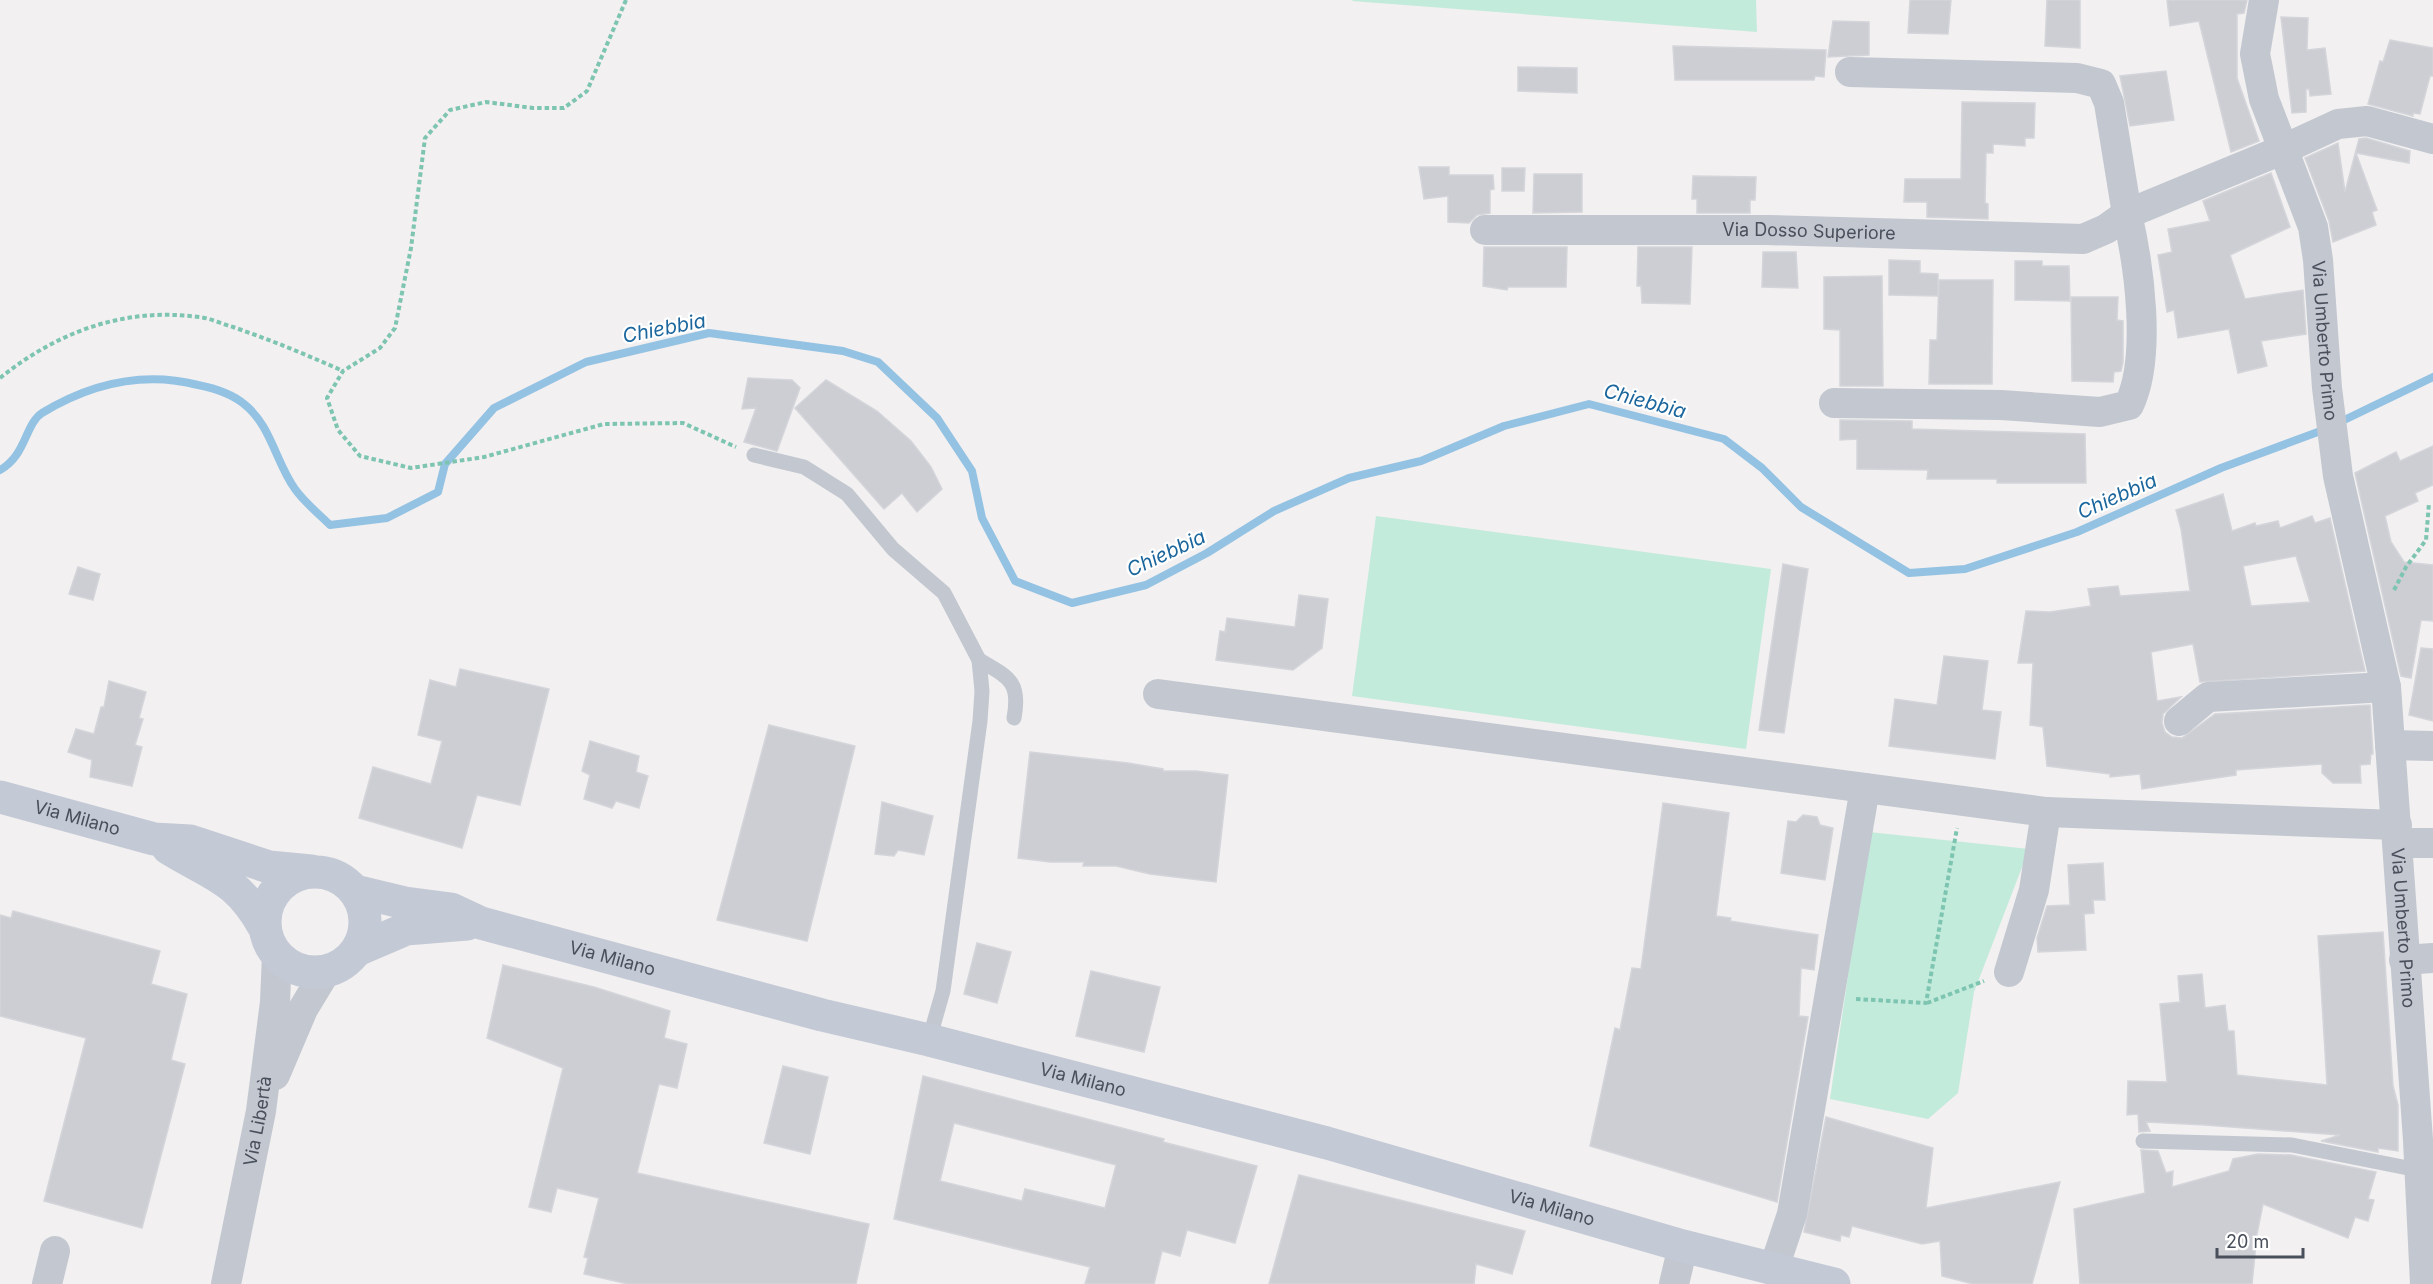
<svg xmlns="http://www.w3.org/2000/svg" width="2433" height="1284" viewBox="0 0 2433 1284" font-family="Inter,sans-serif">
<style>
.green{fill:#c3ebdb}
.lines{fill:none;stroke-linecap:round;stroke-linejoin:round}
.stream{stroke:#94c2e3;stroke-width:8}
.building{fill:#cdced4;stroke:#d4d5da;stroke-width:1.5;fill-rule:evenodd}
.path{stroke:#7ec5b1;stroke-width:4;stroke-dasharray:4.5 3;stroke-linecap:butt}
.lane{stroke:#c2c7d0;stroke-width:15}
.street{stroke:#c2c7d0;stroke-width:30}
.secondary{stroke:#c4c9d6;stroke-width:33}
.labels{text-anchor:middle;stroke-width:4.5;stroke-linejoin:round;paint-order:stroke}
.street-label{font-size:18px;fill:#494f5b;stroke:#fff}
.water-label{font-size:20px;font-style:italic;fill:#1b669c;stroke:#fff}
</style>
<rect width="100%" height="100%" fill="#f2f0f0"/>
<!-- green -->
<g class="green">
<polygon points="1353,0 1756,0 1757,32 1352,1"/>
<polygon points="1376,516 1771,569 1746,749 1352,696"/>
<polygon points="1869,832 2029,849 1974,992 1958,1093 1928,1119 1830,1099"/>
</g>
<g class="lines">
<!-- stream -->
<g class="stream">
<polyline points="2338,423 2433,377"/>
<path d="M0,470C26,456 25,424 42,413C90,384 143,371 198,385C213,388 232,394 244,404C271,425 276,463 295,489C304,502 319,514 330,525L387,518L438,492L445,464L494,408L586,362L709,333L843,351L878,362L937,418L972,471L982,518L1015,581L1072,603L1146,585L1207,553L1274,511L1349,478L1421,461L1504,426L1589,404L1724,439L1762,468L1801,507L1909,573L1965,569L2077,532L2221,468L2326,429"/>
</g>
</g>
<!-- building -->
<g class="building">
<polygon points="1910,0 1951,0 1948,34 1908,33"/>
<polygon points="2047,0 2080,0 2080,48 2045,46"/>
<polygon points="2167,0 2247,0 2244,13 2237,14 2237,78 2259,141 2231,152 2199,21 2170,26"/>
<polygon points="2281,17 2308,18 2307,50 2325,48 2331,94 2310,96 2309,89 2306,89 2306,112 2292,113"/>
<polygon points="1833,21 1869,22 1869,55 1828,57"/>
<polygon points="2390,40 2433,48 2433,76 2430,76 2420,114 2413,113 2413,116 2368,104 2380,61 2383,62"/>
<polygon points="1673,46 1826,50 1824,77 1815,76 1814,80 1675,80"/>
<polygon points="1518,67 1577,68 1577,93 1518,91"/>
<polygon points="2166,71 2174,120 2130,126 2120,76"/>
<polygon points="1962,102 2035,103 2034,138 2025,138 2025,146 1993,144 1993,153 1986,153 1985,203 1988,204 1988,219 1927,217 1927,202 1904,202 1905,179 1961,179"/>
<polygon points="2366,138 2410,151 2409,163 2356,153 2377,210 2372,212 2376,225 2333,242 2329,221 2305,158 2338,143 2345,192 2359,139"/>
<polygon points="1419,167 1449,167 1449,175 1493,175 1494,189 1490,190 1490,213 1477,215 1469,223 1448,222 1448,196 1424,199"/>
<polygon points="1502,168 1525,168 1524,191 1502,191"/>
<polygon points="2271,173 2290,227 2230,255 2245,299 2303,290 2306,334 2261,341 2267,366 2238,373 2229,329 2178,338 2174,310 2167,312 2158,255 2172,252 2168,229 2210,221 2203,201"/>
<polygon points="1534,174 1582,174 1582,212 1533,213"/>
<polygon points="1693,176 1756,177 1755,200 1750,200 1750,213 1697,213 1697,199 1692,199"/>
<polygon points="1484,247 1567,247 1566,287 1508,287 1507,290 1483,286"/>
<polygon points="1638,247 1692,247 1690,304 1642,303 1641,286 1637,286"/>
<polygon points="1763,252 1796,252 1798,288 1762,287"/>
<polygon points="1889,260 1920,261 1920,273 1938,274 1938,296 1889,295"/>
<polygon points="2015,261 2042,261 2042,266 2069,266 2070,301 2015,300"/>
<polygon points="1882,276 1883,386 1840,386 1840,330 1824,329 1824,277"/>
<polygon points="1939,280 1993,280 1992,384 1929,384 1930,340 1937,340"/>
<polygon points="2071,297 2118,297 2117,320 2123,321 2123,362 2121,371 2114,372 2113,382 2072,381"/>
<polygon points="748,378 792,380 800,388 777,451 744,442 756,408 742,409"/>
<polygon points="826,380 877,411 911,441 931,467 942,489 917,512 902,493 884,509 795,408"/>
<polygon points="1840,420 1912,421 1912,429 2085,434 2086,483 1997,483 1997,479 1927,479 1928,470 1857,469 1857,439 1840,440"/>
<polygon points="2433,446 2433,485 2415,493 2418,501 2385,516 2391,542 2404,562 2433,565 2433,621 2421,620 2411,678 2401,676 2355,473 2396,452 2400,461"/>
<path d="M2223,494L2232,531L2255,523L2256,526L2278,521L2280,528L2312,516L2315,523L2330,518L2365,671L2200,682L2193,644L2151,652L2157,701L2181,697L2163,714L2162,723L2165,732L2172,737L2182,738L2215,714L2370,705L2373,754H2371L2370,764L2360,765L2361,783H2333L2322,773V764L2236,770V775L2142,789L2140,774L2110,777V774L2047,766L2043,727L2030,725L2033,663H2018L2026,611L2050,612L2091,606L2088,589L2118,586L2120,596L2190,591L2181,529L2176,510ZM2296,556L2310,602L2251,606L2243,566Z"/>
<polygon points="1783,564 1808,569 1784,733 1759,730"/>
<polygon points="78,567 100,574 93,600 69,594"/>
<polygon points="1299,595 1328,599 1322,648 1293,670 1216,660 1220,631 1225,632 1227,618 1295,627"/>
<polygon points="2421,648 2433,649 2433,721 2409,715"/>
<polygon points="1944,656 1988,661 1982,710 2001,712 1995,759 1889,746 1895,699 1937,705"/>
<polygon points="460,669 549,689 520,805 477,795 462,848 359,818 373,767 431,784 442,741 418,735 430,680 456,687"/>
<polygon points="109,681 146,692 139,718 143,719 135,745 142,747 132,786 90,777 92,760 68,752 76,729 94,734 101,707 104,707"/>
<polygon points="769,725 855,746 807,941 717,920"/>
<polygon points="590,741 639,756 636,772 648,776 639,808 616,801 612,808 584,799 590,775 582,771"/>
<polygon points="1030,752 1128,763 1163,769 1163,771 1196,771 1228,775 1216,882 1150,874 1116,866 1083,866 1084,862 1050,862 1018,858"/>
<polygon points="882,802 933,816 924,855 898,850 894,856 875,854"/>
<polygon points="1663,803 1729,813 1716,916 1731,918 1730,921 1818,935 1814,970 1801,968 1799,1016 1808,1017 1777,1202 1590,1146 1615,1028 1620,1030 1632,968 1641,969"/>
<polygon points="1803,815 1817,817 1820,825 1833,828 1825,880 1781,873 1788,821 1796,822"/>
<polygon points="2103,863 2105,900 2093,900 2094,913 2084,914 2086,950 2038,952 2037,938 2047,906 2070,905 2068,865"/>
<polygon points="13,911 160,951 151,984 187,994 171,1060 185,1064 142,1228 44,1201 86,1038 0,1016 0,915 11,918"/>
<polygon points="2383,932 2393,1086 2398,1105 2398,1151 2378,1148 2378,1152 2321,1141 2340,1135 2205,1125 2146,1122 2150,1131 2139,1132 2138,1114 2127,1115 2128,1081 2167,1082 2160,1004 2180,1002 2178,976 2202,974 2205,1008 2225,1005 2228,1031 2234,1031 2237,1075 2327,1085 2318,936"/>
<polygon points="977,943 1011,952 997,1003 964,994"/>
<polygon points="503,965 594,987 670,1011 664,1038 687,1044 677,1088 659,1084 637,1173 869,1224 856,1284 628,1284 584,1274 588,1258 584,1257 599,1198 557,1188 551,1212 529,1207 563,1068 487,1038"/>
<polygon points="1091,971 1160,987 1144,1052 1076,1036"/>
<polygon points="783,1066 828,1077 810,1154 764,1143"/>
<path d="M923,1076L1164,1139L1163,1142L1257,1166L1235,1243L1187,1230L1180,1256L1162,1251L1154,1284H1085L1090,1267L894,1219ZM954,1123L1116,1165L1105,1208L1025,1189L1022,1201L940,1181Z"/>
<polygon points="1826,1117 1933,1148 1926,1208 2060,1182 2032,1284 1973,1284 1942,1276 1940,1241 1922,1244 1852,1226 1849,1237 1841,1235 1840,1241 1804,1232"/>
<polygon points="2141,1150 2158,1151 2166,1173 2173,1171 2172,1187 2229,1171 2233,1159 2258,1154 2291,1155 2376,1172 2368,1199 2374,1200 2368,1221 2355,1217 2348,1238 2263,1204 2257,1234 2252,1284 2080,1284 2074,1209 2145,1193"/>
<polygon points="1299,1175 1525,1231 1512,1274 1476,1264 1474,1284 1269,1284"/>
</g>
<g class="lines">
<!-- path -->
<g class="path">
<polyline points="626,0 587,91 564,108 533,108 486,102 450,110 425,138 411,248 395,328 380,348 343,371 327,398 338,430 360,456 411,468 484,457 604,424 683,423 736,447"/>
<path d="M0,378C57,332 124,307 199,317C210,318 222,324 233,327C271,340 307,355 343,371"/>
<polyline points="2394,590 2406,567 2426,540 2429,503"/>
<polyline points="1856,999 1926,1003 1957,828"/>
<polyline points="1927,1003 1984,981"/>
</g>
<!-- lane -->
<g class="lane">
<polyline points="754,455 804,467 847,494 893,549 944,593 979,660 982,691 980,721 943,991 929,1040"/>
<path d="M979,660C1008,677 1021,681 1014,718"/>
<polyline points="2143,1141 2292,1145 2418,1170"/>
</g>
<!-- street -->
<g class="street">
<path id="s1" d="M2264,0L2255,54L2264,99L2313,227L2318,260L2327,388L2338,476L2386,687L2418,1140L2425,1284"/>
<polyline points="1850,72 2077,78 2101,84 2109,103 2127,214 2282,150 2338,124 2367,121 2433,139"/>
<path id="s2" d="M1485,230H1767L2083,239L2106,229L2127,214C2139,265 2152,357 2129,405L2100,412L2001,405L1834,403"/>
<polyline points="1158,694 2046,812 2397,825"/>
<polyline points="2179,721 2208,697 2386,687"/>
<polyline points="2390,745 2433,746"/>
<polyline points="2398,843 2433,843"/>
<polyline points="2404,960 2433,958"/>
<polyline points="2009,972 2034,890 2046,812"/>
<polyline points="275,1075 303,1009 326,971"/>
<polyline points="1774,1268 1792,1214 1865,788"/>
<polyline points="47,1284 55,1251"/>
<path id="s3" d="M226,1284L261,1111L275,1002L277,955"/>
<polyline points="1674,1284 1683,1246"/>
</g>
<!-- secondary -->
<g class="secondary">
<path id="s4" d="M0,797L154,839L190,841L269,867L311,871"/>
<path d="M168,848C213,876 236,877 264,927"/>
<circle cx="315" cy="922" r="50"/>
<path id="s5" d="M355,891L405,903L451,909L481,923L822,1015L929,1040L1327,1143L1683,1246L1834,1284"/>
<polyline points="357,950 406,929 467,924"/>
</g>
</g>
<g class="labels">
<!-- street labels -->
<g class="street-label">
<text dy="6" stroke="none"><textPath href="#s2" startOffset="324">Via Dosso Superiore</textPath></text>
<text dy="6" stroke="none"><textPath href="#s1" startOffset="352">Via Umberto Primo</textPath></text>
<text dy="6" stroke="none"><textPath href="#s4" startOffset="80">Via Milano</textPath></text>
<text dy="6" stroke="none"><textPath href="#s1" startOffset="946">Via Umberto Primo</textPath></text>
<text dy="6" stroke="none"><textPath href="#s5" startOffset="267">Via Milano</textPath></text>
<text dy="6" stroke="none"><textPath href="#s5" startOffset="753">Via Milano</textPath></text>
<text dy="6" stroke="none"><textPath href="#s3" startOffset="166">Via Libertà</textPath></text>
<text dy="6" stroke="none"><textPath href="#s5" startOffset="1239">Via Milano</textPath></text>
</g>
<!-- water labels -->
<g class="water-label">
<text transform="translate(664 328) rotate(-11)" y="7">Chiebbia</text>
<text transform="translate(1645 401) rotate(15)" y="7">Chiebbia</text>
<text transform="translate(2117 496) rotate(-24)" y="7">Chiebbia</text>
<text transform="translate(1166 553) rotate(-25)" y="7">Chiebbia</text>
</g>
</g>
<!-- scale -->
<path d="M2217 1248v9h86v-9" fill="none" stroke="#494f5b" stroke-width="3"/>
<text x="2226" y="1248" font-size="18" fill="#494f5b" stroke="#ffffff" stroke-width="4.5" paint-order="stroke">20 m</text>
</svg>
